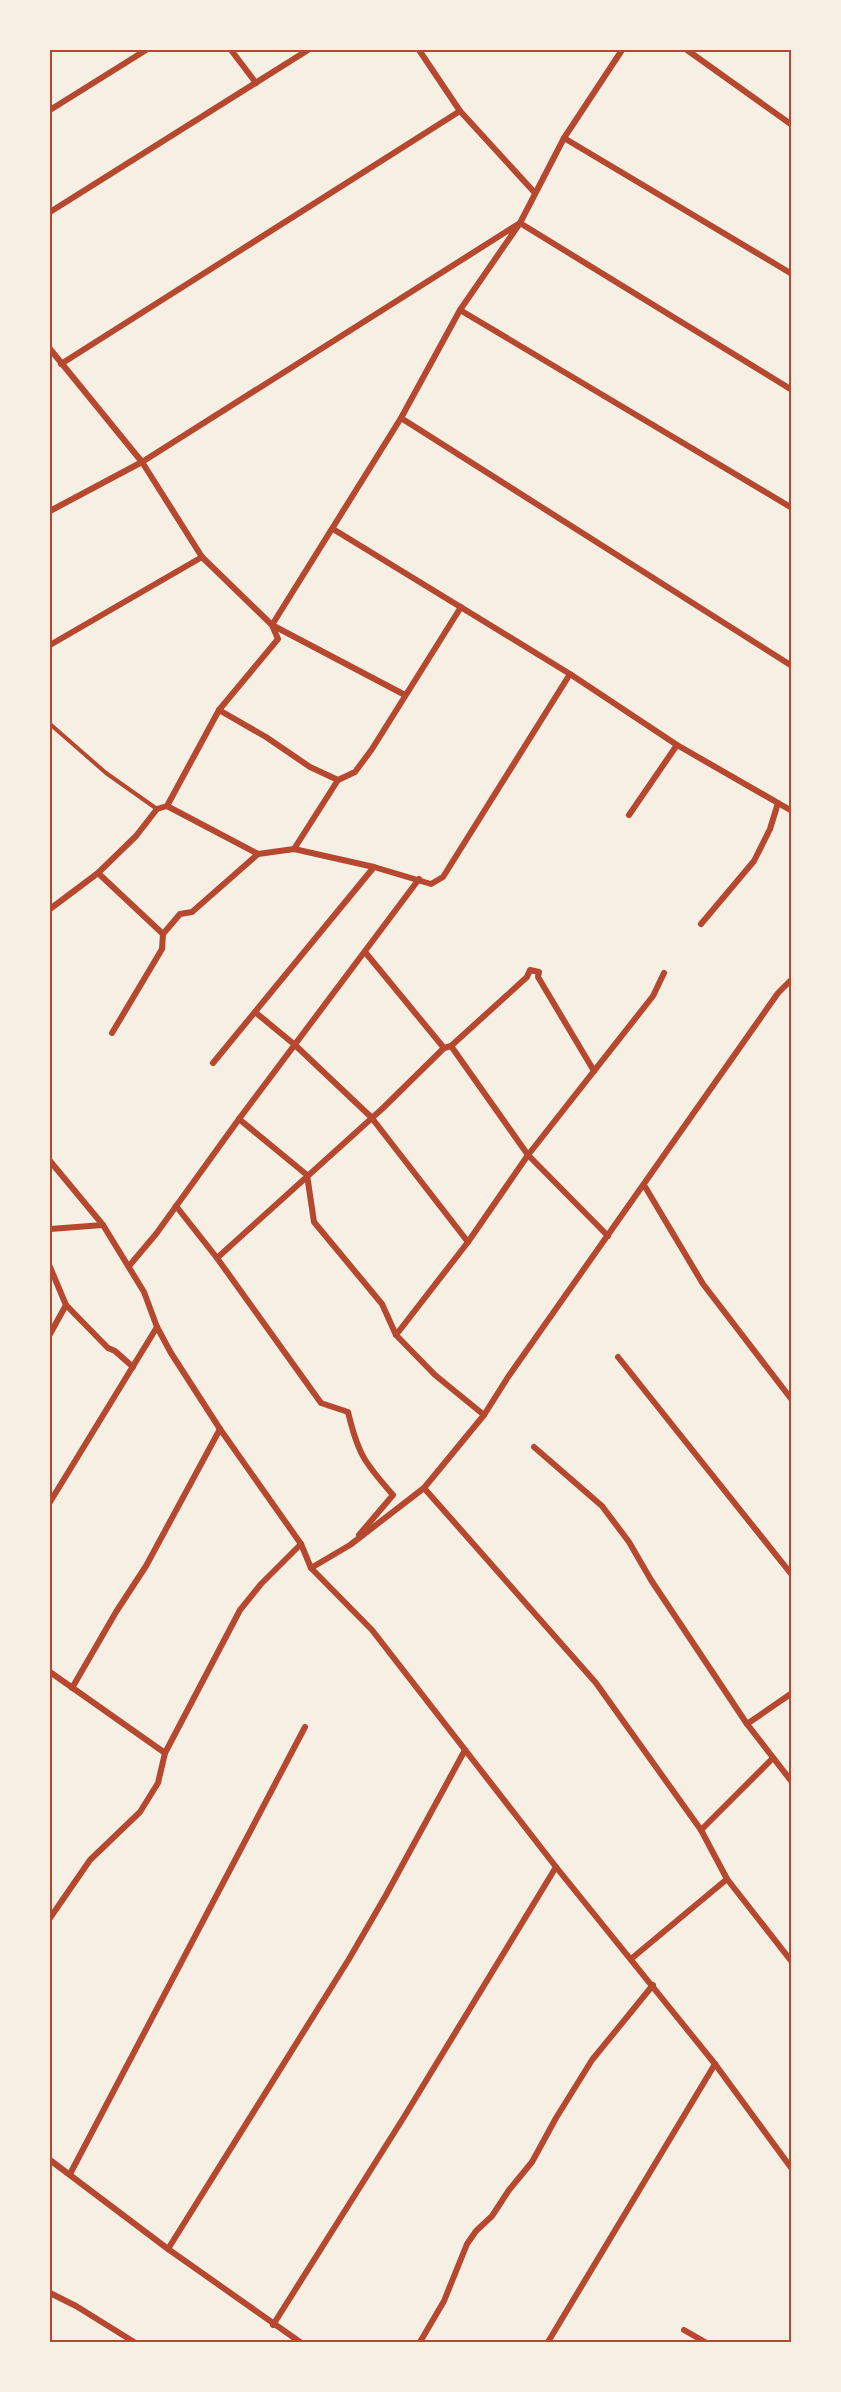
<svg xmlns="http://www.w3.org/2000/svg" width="841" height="2392" viewBox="0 0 841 2392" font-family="'Work Sans',sans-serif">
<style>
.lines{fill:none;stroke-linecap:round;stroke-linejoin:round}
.service{stroke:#b5482f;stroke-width:4}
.minor{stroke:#b5482f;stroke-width:6}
.neatline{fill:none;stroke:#b5482f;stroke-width:2}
</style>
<rect width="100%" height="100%" fill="#f6efe4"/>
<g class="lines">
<!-- service -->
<polyline class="service" points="50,724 106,773 157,809"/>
<!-- minor -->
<g class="minor">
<polyline points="231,50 256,83"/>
<polyline points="419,50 460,111 535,193"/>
<polyline points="687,50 792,125"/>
<polyline points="50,110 146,50"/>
<polyline points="564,138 792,274"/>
<polyline points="50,212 308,50"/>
<polyline points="460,310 792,508"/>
<polyline points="50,349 142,462 202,557 272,625 405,695"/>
<polyline points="61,364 460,111"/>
<polyline points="401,418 792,666"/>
<polyline points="50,511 142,462 520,223 792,390"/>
<polyline points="333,529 570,674 677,745 792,811"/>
<polyline points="50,645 202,557"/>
<polyline points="219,710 266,737 310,767 338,780 355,772 372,749 461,607"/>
<polyline points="167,806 258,854 294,849 374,867 431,884 443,877 570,674"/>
<polyline points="629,815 677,745"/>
<polyline points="294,849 338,780"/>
<polyline points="98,873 163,934 180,914 192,912 258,854"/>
<polyline points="50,909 98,873 136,836 157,809 167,806 219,710 278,639 272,625 401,418 460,310 520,223 564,138 622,50"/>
<polyline points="701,924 754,861 770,829 778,803"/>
<polyline points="365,952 444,1048 451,1046 528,1155 608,1236"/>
<polyline points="255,1012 295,1045 371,1117 468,1242"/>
<polyline points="112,1033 162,949 163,934"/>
<polyline points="451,1046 527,977 530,970 539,972 538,977 594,1071"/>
<polyline points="213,1063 374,867"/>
<polyline points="239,1119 307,1175 314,1222 382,1304 396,1335 435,1375 484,1415"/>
<polyline points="50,1161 103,1225 144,1292 157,1327 171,1353 220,1429 301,1544 311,1568 372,1630 556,1867 715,2064 792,2169"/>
<polyline points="644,1185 703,1284 792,1400"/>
<path d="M176,1206L217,1258L321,1403L348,1412C358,1454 364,1462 393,1495L359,1535"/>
<polyline points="50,1229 103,1225"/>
<polyline points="217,1258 383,1108 444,1048"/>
<polyline points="129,1266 156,1234 239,1119 419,879"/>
<polyline points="50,1267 66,1305 50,1334"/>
<polyline points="66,1305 108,1348 115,1351 133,1367"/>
<polyline points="396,1335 468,1242 528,1155 653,996 664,973"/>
<polyline points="618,1357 792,1575"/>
<polyline points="534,1447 602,1506 629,1542 651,1580 747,1724 792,1782"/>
<polyline points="424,1488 596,1683 701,1830 727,1879 792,1962"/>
<polyline points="50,1502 157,1327"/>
<polyline points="311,1568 350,1545 424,1488 484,1415 508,1377 778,993 792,979"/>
<polyline points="50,1672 165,1753"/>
<polyline points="72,1688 116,1612 146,1566 220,1429"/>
<polyline points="747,1724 792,1693"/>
<polyline points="701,1830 773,1758"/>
<polyline points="50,1918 90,1860 140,1812 158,1783 165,1753 240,1610 261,1584 301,1544"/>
<polyline points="631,1959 727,1879"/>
<polyline points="50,2160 168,2249 300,2342"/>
<polyline points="70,2174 305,1727"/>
<polyline points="168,2249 349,1959 386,1895 465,1750"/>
<polyline points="50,2293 76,2306 134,2342"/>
<polyline points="273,2325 404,2117 556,1867"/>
<polyline points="684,2330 705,2342"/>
<polyline points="420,2342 444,2301 467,2244 476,2231 492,2216 509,2190 532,2162 556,2118 592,2060 653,1985"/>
<polyline points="548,2342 715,2064"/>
</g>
</g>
<!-- border -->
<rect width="841" height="2392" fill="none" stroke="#f6efe4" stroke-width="102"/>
<rect x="51" y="51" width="739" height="2290" class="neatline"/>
</svg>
